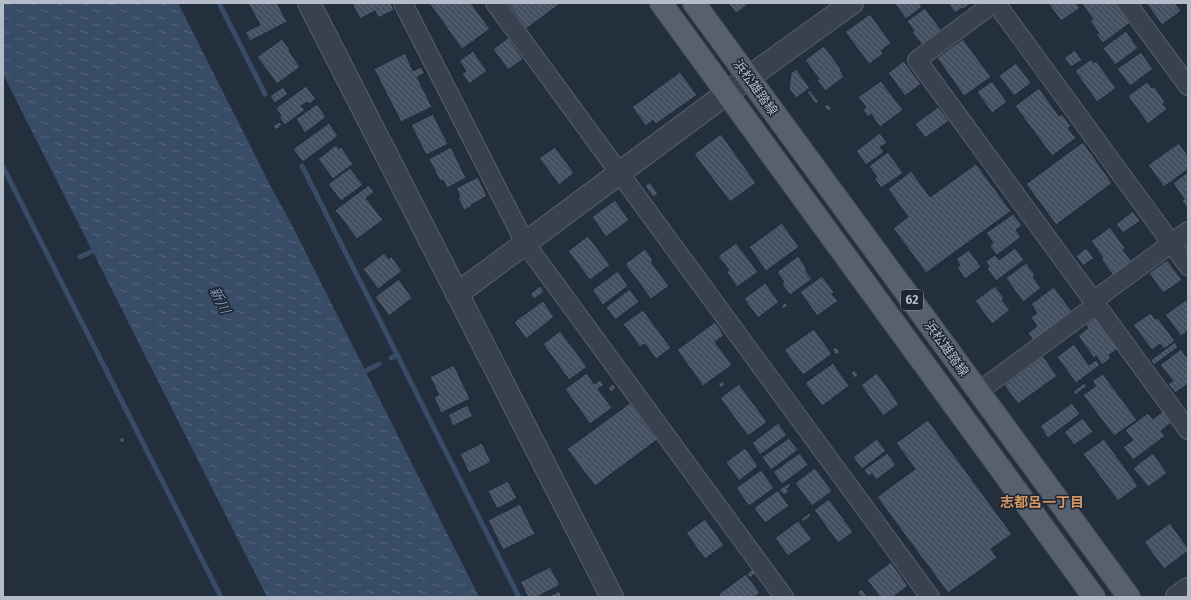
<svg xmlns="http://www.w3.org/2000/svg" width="1191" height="600" viewBox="0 0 1191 600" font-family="'Fira Sans','Noto Sans JP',sans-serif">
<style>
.water{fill:url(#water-ripples)}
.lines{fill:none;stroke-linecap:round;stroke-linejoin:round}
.stream{stroke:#394c67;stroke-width:5}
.building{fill:url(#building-back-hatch);stroke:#1f2835}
.minor-casing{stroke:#565f6c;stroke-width:20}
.tertiary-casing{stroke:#565f6c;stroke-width:24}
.primary-casing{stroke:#414a57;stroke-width:24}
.minor{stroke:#38414e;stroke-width:18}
.tertiary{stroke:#38414e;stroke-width:22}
.primary{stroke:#56606e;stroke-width:22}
.labels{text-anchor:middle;stroke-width:3;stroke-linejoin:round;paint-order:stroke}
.shield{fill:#1d2633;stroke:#878f9c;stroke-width:1}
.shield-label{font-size:12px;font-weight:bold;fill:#b4bcc9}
.street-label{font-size:13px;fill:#b4bcc9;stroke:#1d2633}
.water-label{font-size:14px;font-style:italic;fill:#7c92b1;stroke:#1d2633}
.neighbourhood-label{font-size:14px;font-weight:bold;fill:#d59563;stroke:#1d2633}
</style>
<defs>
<pattern id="water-ripples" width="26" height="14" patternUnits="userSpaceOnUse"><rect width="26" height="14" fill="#394c67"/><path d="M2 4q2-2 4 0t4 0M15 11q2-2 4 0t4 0" fill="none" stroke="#53647b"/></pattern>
<pattern id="building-back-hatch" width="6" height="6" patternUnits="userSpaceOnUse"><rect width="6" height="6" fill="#455162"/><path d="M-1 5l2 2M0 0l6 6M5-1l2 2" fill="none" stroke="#5d6877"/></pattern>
</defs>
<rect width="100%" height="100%" fill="#242f3e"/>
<!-- water -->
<polygon class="water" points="3,3 178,3 271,187 292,225 479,597 267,597 3,74"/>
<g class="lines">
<!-- stream -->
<g class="stream">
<polyline points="219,3 265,94"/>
<polyline points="302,166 519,597"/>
<polyline points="3,167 221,597"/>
<polyline points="80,257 97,249"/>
<polyline points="391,358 397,355"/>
<polyline points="360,374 379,364"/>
</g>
</g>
<!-- building -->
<g class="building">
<polygon points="248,3 277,3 287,22 250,41 245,32 260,25"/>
<polygon points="352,3 391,3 394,10 378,18 375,11 360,19"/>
<polygon points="429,3 471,3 490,29 462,49"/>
<polygon points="508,3 561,3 526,29"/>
<polygon points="728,3 750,3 736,13"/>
<polygon points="894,3 919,3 922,7 906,19"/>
<polygon points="948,3 972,3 963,9 962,8 955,13"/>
<polygon points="1048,3 1076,3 1080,8 1061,21"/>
<polygon points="1081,3 1118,3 1117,4 1130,23 1103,43 1096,34 1099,33 1090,21 1093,19"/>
<polygon points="1146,3 1175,3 1181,11 1162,25"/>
<polygon points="925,8 941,30 922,45 912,32 914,31 907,21"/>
<polygon points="870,14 891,43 881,51 883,54 869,64 845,32"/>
<polygon points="1126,31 1138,48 1115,65 1103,48"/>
<polygon points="508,38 523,59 508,70 493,49"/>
<polygon points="282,39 290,50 289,51 300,67 277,84 257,57"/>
<polygon points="963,39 991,77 964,96 937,58"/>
<polygon points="824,46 841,69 840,70 844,77 825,91 817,80 819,79 805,60"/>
<polygon points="1075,50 1082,60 1071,67 1064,58"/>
<polygon points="473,51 487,71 469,84 462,74 466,71 459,61"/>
<polygon points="1141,52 1153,69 1130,86 1117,69"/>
<polygon points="405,53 413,71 421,67 425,73 417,77 432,107 401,122 374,69"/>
<polygon points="1091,59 1094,63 1096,61 1116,88 1097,102 1075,71"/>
<polygon points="904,61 921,84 905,96 888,73"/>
<polygon points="1016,63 1031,83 1014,96 999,76"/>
<polygon points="796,69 810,88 796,98 789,89 791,73"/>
<polygon points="680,72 697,95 656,124 653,120 646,126 632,107"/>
<polygon points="881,81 903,110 880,127 871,114 868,117 863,110 866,107 858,97"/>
<polygon points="992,81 1007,102 992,113 977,92"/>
<polygon points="1147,82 1152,88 1154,86 1165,102 1163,104 1167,109 1148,124 1128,96"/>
<polygon points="306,86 316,99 309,104 307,102 301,106 305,110 285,125 279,117 281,116 276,108"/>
<polygon points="283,87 288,94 275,103 270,96"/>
<polygon points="1039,88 1059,116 1062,114 1071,126 1068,128 1076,138 1052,156 1015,106"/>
<polygon points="810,90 819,102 816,104 807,92"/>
<polygon points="317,104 326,117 305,133 296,119"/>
<polygon points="828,104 832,109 828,111 824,106"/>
<polygon points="938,107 949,121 925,138 915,124"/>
<polygon points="433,114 448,144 426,155 411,125"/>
<polygon points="279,122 282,125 276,130 273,126"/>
<polygon points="329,123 338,136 303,162 293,149"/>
<polygon points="880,133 887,143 880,147 884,152 866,165 856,151"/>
<polygon points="721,134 756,183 730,202 694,154"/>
<polygon points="1083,142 1112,183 1056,225 1026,184"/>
<polygon points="1179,143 1188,156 1188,169 1164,187 1148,165"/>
<polygon points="336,145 339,149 341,147 353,164 333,179 318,159"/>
<polygon points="451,147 466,178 447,188 443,180 440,181 429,159"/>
<polygon points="555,147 574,173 559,185 539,158"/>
<polygon points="888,152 903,173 881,188 874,178 877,177 869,166"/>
<polygon points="976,164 1011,211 926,273 893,228 908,217 888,189 911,171 930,197"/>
<polygon points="350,168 363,185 341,201 328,184"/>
<polygon points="1188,172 1188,209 1182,201 1184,199 1173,183"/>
<polygon points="478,177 487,196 471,205 472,206 464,210 458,198 460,197 456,188"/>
<polygon points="650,182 658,194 653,197 645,186"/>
<polygon points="369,185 374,192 366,198 383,220 357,239 335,210"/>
<polygon points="615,200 629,220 606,237 592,217"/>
<polygon points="1133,211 1140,221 1123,233 1116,224"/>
<polygon points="1013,214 1022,225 1016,230 1021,237 997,255 990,246 993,243 986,233"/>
<polygon points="782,223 799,247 766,271 749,247"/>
<polygon points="1110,227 1125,248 1123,250 1132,262 1113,275 1101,259 1103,258 1091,241"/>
<polygon points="588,236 610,265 590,280 568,251"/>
<polygon points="736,243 758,272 737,287 727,272 729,270 718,256"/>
<polygon points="1015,248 1024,260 996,281 987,268 989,267 986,261 995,255 999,260"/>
<polygon points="1086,248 1094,258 1083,266 1076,256"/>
<polygon points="645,249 653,260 651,262 669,286 651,299 625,264"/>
<polygon points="969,250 981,267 965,279 957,267 960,265 956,259"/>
<polygon points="384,253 389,259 391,256 402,271 378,289 363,269"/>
<polygon points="798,256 807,269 805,270 812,279 790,295 782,284 784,282 777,272"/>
<polygon points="1167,260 1182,280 1163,293 1149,273"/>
<polygon points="1026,263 1035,275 1033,277 1041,288 1023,302 1006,278"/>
<polygon points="618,271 628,286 603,305 592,290"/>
<polygon points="822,276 834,292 832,294 838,301 817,316 800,292"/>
<polygon points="399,279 412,298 389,316 375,297"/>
<polygon points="765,283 779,302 758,318 744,299"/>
<polygon points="540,286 544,292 534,299 530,294"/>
<polygon points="995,286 1004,298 1002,300 1010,310 992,324 975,301"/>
<polygon points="1054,287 1073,313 1034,342 1028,333 1037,326 1031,317 1037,313 1031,304"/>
<polygon points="630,289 639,302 615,320 606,307"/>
<polygon points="1186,300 1188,303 1188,331 1181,336 1165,315"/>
<polygon points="543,301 554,317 526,339 514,322"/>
<polygon points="785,303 788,306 783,309 781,306"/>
<polygon points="643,310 671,348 656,359 645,344 640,347 623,324"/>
<polygon points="1151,313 1155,319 1158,318 1175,341 1164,349 1160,344 1152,350 1133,325"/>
<polygon points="1096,317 1119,348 1109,355 1111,358 1102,365 1096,356 1094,358 1078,336 1088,328 1086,325"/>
<polygon points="715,322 724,335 715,342 732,365 703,386 677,350"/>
<polygon points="814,329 832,354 803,375 784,350"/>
<polygon points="560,331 587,367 569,380 543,344"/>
<polygon points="1175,342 1178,347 1154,365 1151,360"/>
<polygon points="1074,344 1089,365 1096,360 1100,365 1076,383 1057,357"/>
<polygon points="836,347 840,352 836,355 832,350"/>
<polygon points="1181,349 1188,359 1188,384 1175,393 1168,384 1173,381 1160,365"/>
<polygon points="1043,356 1057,376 1018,404 1004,385"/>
<polygon points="833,363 849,386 822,406 805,383"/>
<polygon points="454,365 470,399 441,413 434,397 439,395 430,377"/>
<polygon points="854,370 858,375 855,378 851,373"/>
<polygon points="587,373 594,384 600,380 604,385 598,389 612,408 590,424 565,389"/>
<polygon points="877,373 899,404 883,416 861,385"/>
<polygon points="1103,374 1137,420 1114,436 1083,395 1096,386 1092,381"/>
<polygon points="723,381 725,384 721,388 718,384"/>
<polygon points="1084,383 1087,386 1075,395 1073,392"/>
<polygon points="613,384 616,388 611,392 608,388"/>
<polygon points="739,384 767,422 748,436 720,398"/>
<polygon points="630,403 657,440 595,486 567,449"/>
<polygon points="1072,403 1080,414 1048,438 1040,426"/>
<polygon points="467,405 473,416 453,426 448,415"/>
<polygon points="1163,411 1171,423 1161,431 1165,436 1133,460 1123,447 1133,440 1125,430 1148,413 1153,419"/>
<polygon points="1083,418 1093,432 1074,445 1064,432"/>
<polygon points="928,420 1012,534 991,549 997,558 948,593 877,497 915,469 896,443"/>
<polygon points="778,423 787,435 760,455 752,443"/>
<polygon points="123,437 125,441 121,443 119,439"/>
<polygon points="789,438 798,450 771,470 762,457"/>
<polygon points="877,439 886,451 862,469 853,457"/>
<polygon points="1104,439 1138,486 1118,501 1083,454"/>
<polygon points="482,443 491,462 469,473 460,454"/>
<polygon points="745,448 758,466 739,481 726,462"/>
<polygon points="800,453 808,465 782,484 773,472"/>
<polygon points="887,453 896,465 876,480 872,474 868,476 864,470"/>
<polygon points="1153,453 1167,473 1148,487 1133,468"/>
<polygon points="815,468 832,491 812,506 795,483"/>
<polygon points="761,470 774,488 749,506 736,488"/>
<polygon points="508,481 517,498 497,509 488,491"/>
<polygon points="789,483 791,485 787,489 789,491 784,495 779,490"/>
<polygon points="778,490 789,506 765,523 754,508"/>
<polygon points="829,499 853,532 838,543 814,510"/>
<polygon points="520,504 535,534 503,550 488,520"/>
<polygon points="809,513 811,516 803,522 801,519"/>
<polygon points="705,519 724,545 705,559 686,533"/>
<polygon points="798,521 812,539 788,556 775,538"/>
<polygon points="1170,523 1188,548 1188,551 1164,569 1144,542"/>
<polygon points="891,562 908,586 893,597 880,597 867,580"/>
<polygon points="550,567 560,585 537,597 528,597 520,582"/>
<polygon points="753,569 756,573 750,578 747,574"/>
<polygon points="746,574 760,593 754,597 721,597 719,594"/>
<polygon points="862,589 867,597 861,597 857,592"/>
<polygon points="559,591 562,597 548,597"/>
</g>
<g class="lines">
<!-- minor casing -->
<g class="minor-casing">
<g id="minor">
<polyline points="403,3 525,243 784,597"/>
<polyline points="495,3 930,597"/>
<polyline points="994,3 917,60 1188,430"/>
<polyline points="996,3 1188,266"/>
<polyline points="1127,3 1188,86"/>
<polyline points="1093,301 1188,231"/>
<polyline points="979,391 1096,305"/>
</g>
</g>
<!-- tertiary casing -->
<g class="tertiary-casing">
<g id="tertiary">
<polyline points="309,3 612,597"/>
<polyline points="457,294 727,93 852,3"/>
<polyline points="1177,597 1188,589"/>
</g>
</g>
<!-- primary casing -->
<g class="primary-casing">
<g id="primary">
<polyline points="661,3 1094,597"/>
<polyline points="694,3 1129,597"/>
</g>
</g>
<!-- minor -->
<use href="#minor" class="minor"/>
<!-- tertiary -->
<use href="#tertiary" class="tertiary"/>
<!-- primary -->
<use href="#primary" class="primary"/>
</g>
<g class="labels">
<!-- shield labels -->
<rect class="shield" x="901" y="290" width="22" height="20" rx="3"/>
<g class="shield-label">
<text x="912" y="304">62</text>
</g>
<!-- street labels -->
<g class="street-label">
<text transform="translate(756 87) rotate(54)" y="5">浜松雄踏線</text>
<text transform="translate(947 348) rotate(54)" y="5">浜松雄踏線</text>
</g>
<!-- water labels -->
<g class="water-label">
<text transform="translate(220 300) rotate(63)" y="5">新川</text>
</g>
<!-- neighbourhood labels -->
<g class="neighbourhood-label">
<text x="1042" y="507">志都呂一丁目</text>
</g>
</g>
<!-- border -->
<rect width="1191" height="600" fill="none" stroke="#b4bcc9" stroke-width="8"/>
</svg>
